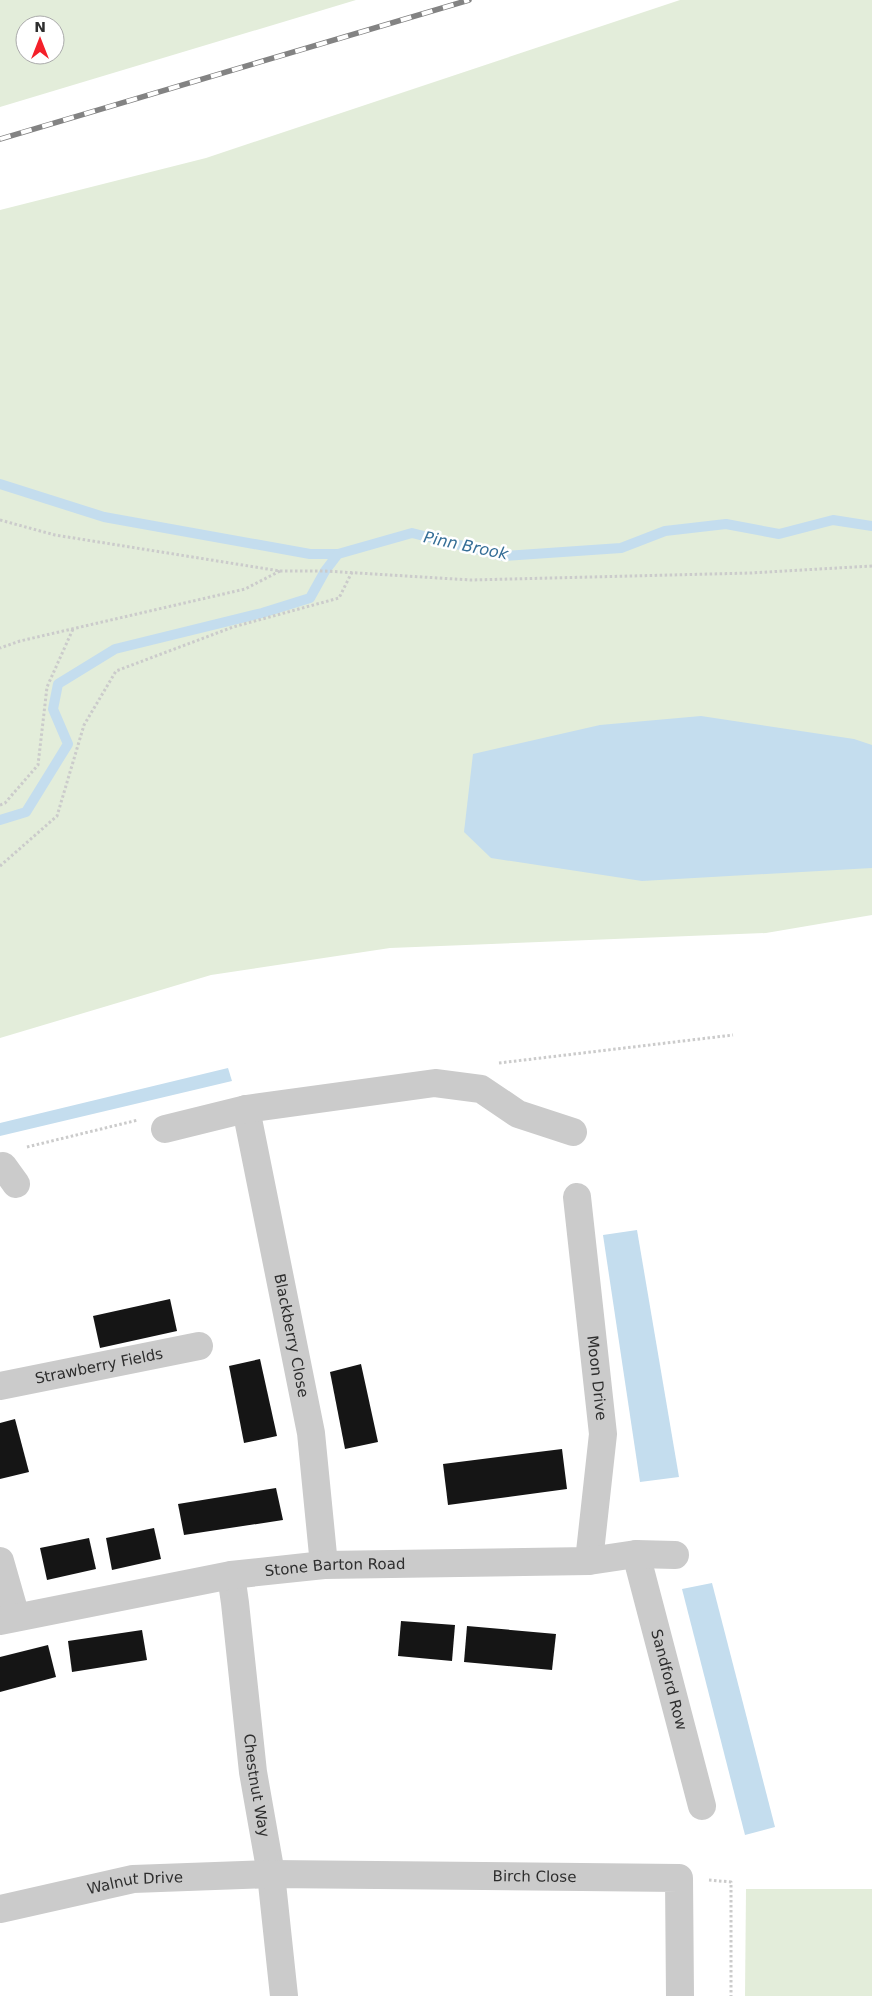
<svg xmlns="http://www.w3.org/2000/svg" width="872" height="1996" viewBox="0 0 872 1996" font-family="'DejaVu Sans',sans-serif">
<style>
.green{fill:#e3edda;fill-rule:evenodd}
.water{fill:#c4ddee}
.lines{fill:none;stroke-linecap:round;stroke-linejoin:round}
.stream{stroke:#c4ddee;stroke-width:10}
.building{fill:#151515}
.path{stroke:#cbcbcb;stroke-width:3;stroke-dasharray:2.5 2.5;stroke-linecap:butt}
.street{stroke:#cbcbcb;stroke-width:28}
.rail-casing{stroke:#838383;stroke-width:5.5}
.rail{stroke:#fff;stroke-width:4;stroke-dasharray:11;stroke-linecap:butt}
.labels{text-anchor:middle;stroke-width:5;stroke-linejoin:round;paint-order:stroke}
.street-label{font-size:15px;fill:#2e2e2e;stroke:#fff}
.water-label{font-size:16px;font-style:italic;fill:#356e97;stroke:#fff}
</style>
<rect width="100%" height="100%" fill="#fff"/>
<!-- green -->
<g class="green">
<path d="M0,0H356L0,107ZM25,25H55V55H25Z"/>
<polygon points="680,0 872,0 872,915 766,933 390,948 211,975 0,1038 0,210 206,158"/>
<polygon points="746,1889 872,1889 872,1996 745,1996"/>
</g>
<!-- water -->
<g class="water">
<polygon points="701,716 854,739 872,745 872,868 642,881 491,858 464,832 473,754 600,725"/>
<polygon points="228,1068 232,1081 0,1136 0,1123"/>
<polygon points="637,1230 679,1477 640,1482 603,1235"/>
<polygon points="712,1583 775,1827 745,1835 682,1589"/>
</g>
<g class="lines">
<!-- stream -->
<g class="stream">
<polyline points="0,484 104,517 310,554 338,554"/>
<polyline points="0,820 26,812 68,744 53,709 58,684 115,649 262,613 310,598 325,571 338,554 412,533 503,556 621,548 665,531 726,524 779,534 833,520 872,526"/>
</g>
</g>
<!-- building -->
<g class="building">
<polygon points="170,1299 177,1331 100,1348 93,1316"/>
<polygon points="260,1359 277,1436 244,1443 229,1366"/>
<polygon points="361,1364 378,1442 345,1449 330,1372"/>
<polygon points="15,1419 29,1472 0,1479 0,1423"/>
<polygon points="562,1449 567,1489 448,1505 443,1464"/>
<polygon points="276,1488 283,1520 184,1535 178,1504"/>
<polygon points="154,1528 161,1559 112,1570 106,1538"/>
<polygon points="89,1538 96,1569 47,1580 40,1548"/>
<polygon points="401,1621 455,1625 452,1661 398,1656"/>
<polygon points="467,1626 556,1634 552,1670 464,1662"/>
<polygon points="142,1630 147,1660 72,1672 68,1641"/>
<polygon points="48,1645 56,1677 0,1692 0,1657"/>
</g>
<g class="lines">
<!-- path -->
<g class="path">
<polyline points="0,520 55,535 280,571 245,589 20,641 0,648"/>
<polyline points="280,571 325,571 471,580 750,573 872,566"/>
<polyline points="0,805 5,803 38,765 47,687 73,629"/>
<polyline points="0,866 57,816 84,725 116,671 233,627 339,598 352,572"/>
<polyline points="499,1063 733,1035"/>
<polyline points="27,1147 138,1120"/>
<polyline points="709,1880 731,1882 731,1996"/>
</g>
<!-- street -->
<g class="street">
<path id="s1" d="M246,1109L311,1433L324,1565"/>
<polyline points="165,1129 246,1109 435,1083 481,1089 518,1114 573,1132"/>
<polyline points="0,1167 3,1166 16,1184"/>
<path id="s2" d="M577,1197L603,1434L589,1561"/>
<path id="s3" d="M0,1386L199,1346"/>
<path id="s4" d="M636,1554L702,1806"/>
<polyline points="0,1561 16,1617"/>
<path id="s5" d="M231,1575L235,1603L253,1772L271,1874L284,1996"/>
<path id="s6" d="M0,1621L231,1575L324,1565L589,1561L636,1554L675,1555"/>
<path id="s7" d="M0,1909L133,1879L271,1874L679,1878L680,1996"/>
</g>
<!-- rail casing -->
<g class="rail-casing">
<polyline id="rail" points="0,139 469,0"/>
</g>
<!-- rail -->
<use href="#rail" class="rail"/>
</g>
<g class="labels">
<!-- street labels -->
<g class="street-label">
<text dy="5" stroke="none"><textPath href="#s1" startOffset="231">Blackberry Close</textPath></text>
<text dy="5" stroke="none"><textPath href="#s3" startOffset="101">Strawberry Fields</textPath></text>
<text dy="5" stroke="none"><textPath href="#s2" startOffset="182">Moon Drive</textPath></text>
<text dy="5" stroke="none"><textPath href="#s6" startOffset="340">Stone Barton Road</textPath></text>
<text dy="5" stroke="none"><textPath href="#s4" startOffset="130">Sandford Row</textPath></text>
<text dy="5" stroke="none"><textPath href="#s5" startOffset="212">Chestnut Way</textPath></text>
<text dy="5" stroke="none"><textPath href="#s7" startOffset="538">Birch Close</textPath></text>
<text dy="5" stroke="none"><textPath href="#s7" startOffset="138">Walnut Drive</textPath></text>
</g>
<!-- water labels -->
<g class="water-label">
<text transform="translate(466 545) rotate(12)" y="6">Pinn Brook</text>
</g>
</g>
<!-- north arrow -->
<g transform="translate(40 40)"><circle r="24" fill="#ffffff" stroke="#ababab"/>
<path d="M0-4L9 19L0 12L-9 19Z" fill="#f4202a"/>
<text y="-8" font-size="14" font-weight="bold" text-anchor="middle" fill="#2e2e2e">N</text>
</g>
</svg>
